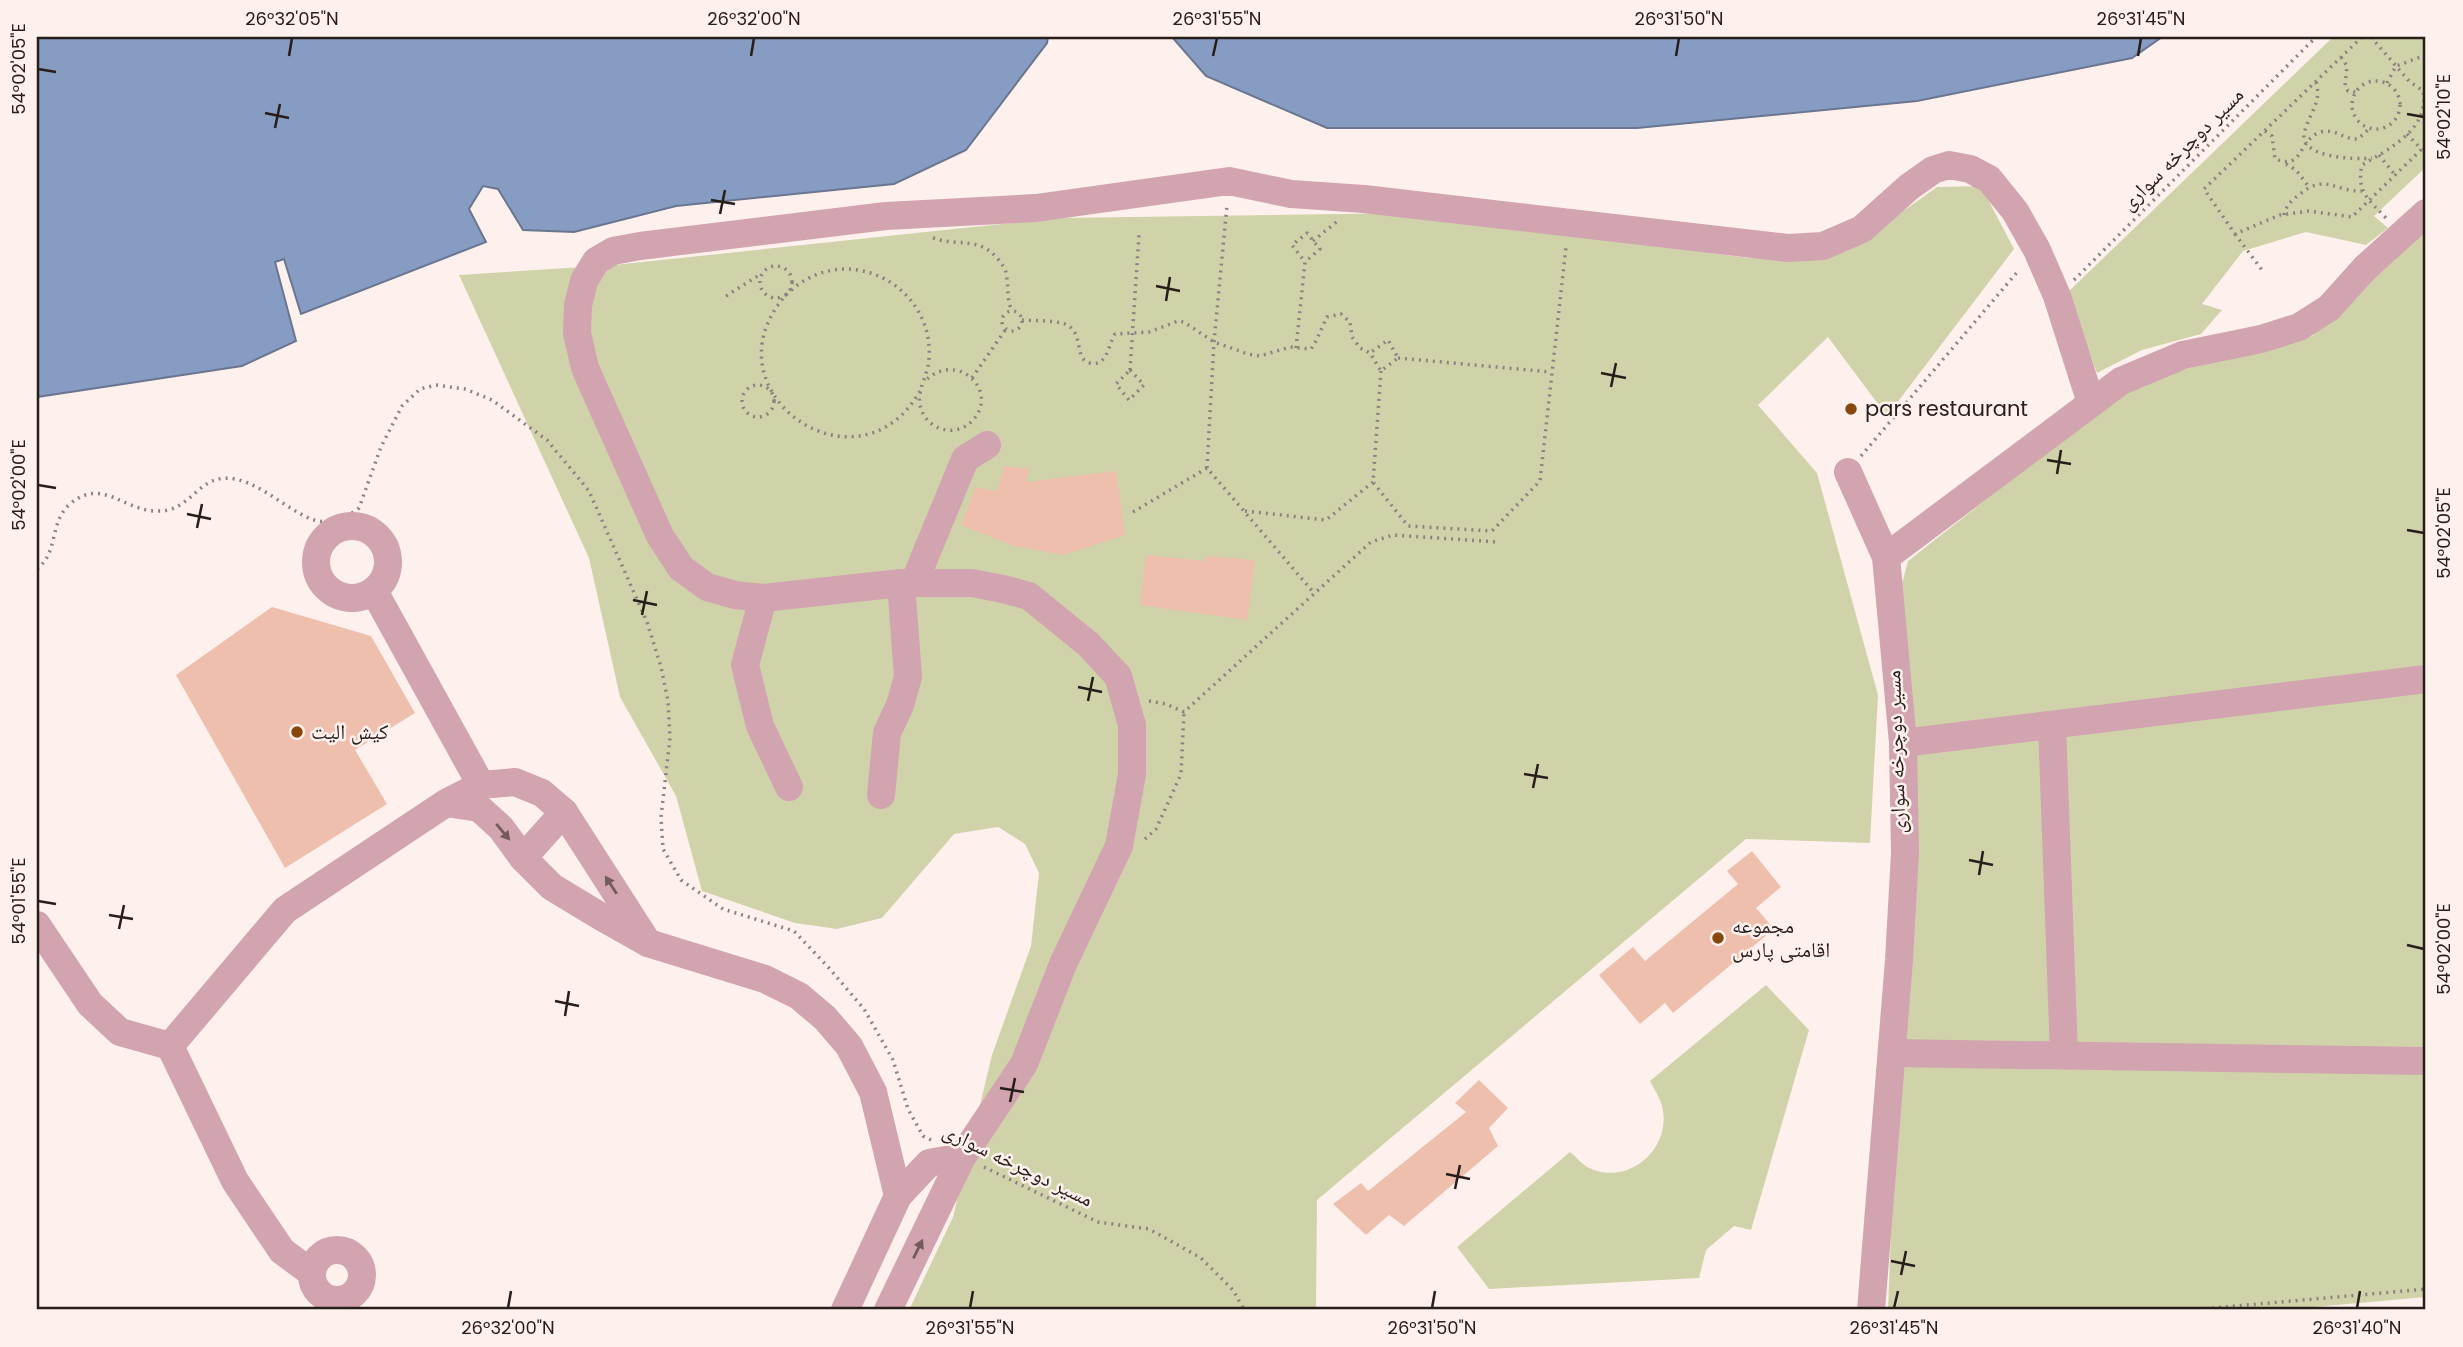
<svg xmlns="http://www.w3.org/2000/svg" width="2463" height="1347" viewBox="0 0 2463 1347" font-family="Poppins,'Noto Naskh Arabic',sans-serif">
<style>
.green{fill:#d0d3aa}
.water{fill:#869cc2;stroke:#6a768f;stroke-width:2}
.building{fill:#efbfad}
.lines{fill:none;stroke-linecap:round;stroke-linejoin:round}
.path{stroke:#8d827e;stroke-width:3.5;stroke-dasharray:2 5;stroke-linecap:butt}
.minor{stroke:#d1a4b0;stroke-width:28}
.oneway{fill:#735a5d}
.ticks{fill:none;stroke:#271d19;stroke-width:2.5}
.poi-dot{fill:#87480c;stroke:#fef1ed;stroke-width:2.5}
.labels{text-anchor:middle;stroke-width:5;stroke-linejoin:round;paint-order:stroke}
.street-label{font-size:21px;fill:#271d19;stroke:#fef1ed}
.poi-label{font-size:21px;fill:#271d19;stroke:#fef1ed;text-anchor:start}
.neatline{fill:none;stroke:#271d19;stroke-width:2.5}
.ticks-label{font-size:18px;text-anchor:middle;fill:#271d19}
</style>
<rect width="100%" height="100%" fill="#fef1ed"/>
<!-- green -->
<g class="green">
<polygon points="2333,37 2426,37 2426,167 2374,216 2388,228 2366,245 2306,232 2243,251 2202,304 2222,310 2201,334 2142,350 2097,373 2067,293"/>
<polygon points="1981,186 2014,249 1887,416 1828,337 1758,405 1817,473 1878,695 1870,843 1746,839 1317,1200 1316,1310 909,1310 953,1217 992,1055 1031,946 1039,873 1025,844 998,827 954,834 882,918 837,929 795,923 702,891 676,796 620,697 589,558 459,275 614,265 1059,218 1407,213 1749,258 1851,248 1937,187"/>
<polygon points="2426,229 2426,1297 2280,1310 1888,1310 1910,742 1896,606 1908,561 2119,395 2163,375 2312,336"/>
<path d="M1766,985L1809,1030L1751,1230L1734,1226L1706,1250L1699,1278L1489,1289L1457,1247L1570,1152C1575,1156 1581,1163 1587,1167C1627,1188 1673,1149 1662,1106C1660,1098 1654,1089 1650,1081Z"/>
</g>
<!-- water -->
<g class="water">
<polygon points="37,37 1048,37 1047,43 966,150 894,184 676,206 574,232 523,230 498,189 483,186 469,209 486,242 301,314 284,259 275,262 296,341 242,366 37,397"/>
<polygon points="1172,37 2162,37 2132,58 1917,101 1637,128 1327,128 1206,76"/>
</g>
<!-- building -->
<g class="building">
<polygon points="1004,466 1030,469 1026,482 1116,471 1125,535 1063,555 1014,546 961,525 975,487 997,491"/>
<polygon points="1146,555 1205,561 1206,556 1255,560 1247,620 1140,605"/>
<polygon points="272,607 371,636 415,713 355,750 387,804 285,868 176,675"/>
<polygon points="1752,851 1781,887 1756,908 1774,929 1673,1013 1665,1003 1640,1024 1599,975 1633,947 1645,961 1738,884 1727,871"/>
<polygon points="1479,1080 1508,1108 1489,1128 1498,1146 1404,1226 1389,1215 1366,1235 1333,1204 1361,1183 1368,1191 1466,1112 1455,1103"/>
</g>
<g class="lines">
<!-- path -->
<g class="path">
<polyline points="2362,37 2204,189 2235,234 2280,215 2309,211 2352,217 2426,145"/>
<path d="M2371,37L2409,81L2423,91C2430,129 2389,149 2362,165C2356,192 2369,200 2386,218"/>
<polyline points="2341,57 2347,66 2345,86 2348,91 2356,92"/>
<circle cx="2376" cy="105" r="24"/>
<path d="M2316,82C2322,101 2310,113 2305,130C2295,158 2356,160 2372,158"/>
<polyline points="2387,83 2396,66 2426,55"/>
<path d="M2265,131L2272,136L2275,159C2305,171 2297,139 2321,132C2336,128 2344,140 2358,139L2369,129"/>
<polyline points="2407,134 2422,150"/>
<polyline points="2379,155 2395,175"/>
<polyline points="2286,164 2296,170 2309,187"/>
<path d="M2284,215C2286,205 2292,200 2300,194C2326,173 2335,192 2362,191"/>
<polyline points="2235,234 2262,270"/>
<path d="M933,238C958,247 979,236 998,259C1002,264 1005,268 1006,273C1009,287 1006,298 1012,311"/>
<polyline points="1313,241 1339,220"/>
<circle cx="776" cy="282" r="16"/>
<polyline points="2074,280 2316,37"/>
<polyline points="726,296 761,274"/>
<circle cx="1012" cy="321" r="10"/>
<path d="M1022,320C1035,321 1053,320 1065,324C1085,332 1073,359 1090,363C1108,367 1108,344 1115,334L1149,332L1178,321L1184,322L1214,342L1248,354L1260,356L1290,347L1311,349L1315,343L1327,317L1341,314L1350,322L1352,337L1360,348L1370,353L1381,371L1398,358L1388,340L1370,353"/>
<polyline points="1296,348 1305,262 1292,245 1307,233 1320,249 1305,262"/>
<polyline points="1398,358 1551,372"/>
<polyline points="1130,370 1139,235"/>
<polygon points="1130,370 1144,385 1129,400 1116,384"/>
<polyline points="1381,371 1373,482 1408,526 1492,531 1540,481 1566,247"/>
<polyline points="972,378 1006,329"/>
<circle cx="758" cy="401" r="16"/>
<path d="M920,391C860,497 712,398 778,305C793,283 819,269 846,269C894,270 933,310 929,359C928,375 917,390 920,405C925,430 956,439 973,420C1000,390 956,349 924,382"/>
<polyline points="1861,456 2019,270"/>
<polyline points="1207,468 1214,342 1227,205"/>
<polyline points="1245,511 1326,520 1373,482"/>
<polyline points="1133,512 1207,468 1314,593"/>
<path d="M37,569C59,552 49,522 70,504C103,476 125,513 160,511C193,510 199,472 235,479C263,485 285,508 311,519C319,522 329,522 338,523L359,508L381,447L402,406L420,389L436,385L465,389L492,400L547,440L589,491L647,622L661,667L668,701L670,738L661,817L663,849L681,880L723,909L794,931L829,968L864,1009L893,1060L908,1109L923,1136L931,1140"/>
<polyline points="1149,701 1166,704 1184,712 1371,542 1393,535 1498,542"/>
<polyline points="1145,839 1156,829 1181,774 1184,712"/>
<polyline points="984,1167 1098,1222 1149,1229 1201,1258 1233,1290 1244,1310"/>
<polyline points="2191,1310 2426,1289"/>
</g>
<!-- minor -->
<g class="minor">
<polyline points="1848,472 1886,557 1903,743 1905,853 1899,960 1871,1310"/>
<circle cx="352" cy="562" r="36"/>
<polyline points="1886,557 2121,381 2183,355 2261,339 2299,327 2329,308 2365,268 2426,213"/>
<polyline points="914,583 965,459 987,445"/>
<polyline points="374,591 481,785"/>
<polyline points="763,598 745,665 760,726 789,787"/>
<polyline points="2052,725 2064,1055"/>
<polyline points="1903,743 2426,679"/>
<polyline points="881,795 887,733 900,705 908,677 901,583"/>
<polyline points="446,803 479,808 501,828 523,858 552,887 600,916 648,943 765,979 799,996 825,1018 849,1046 873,1092 898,1196"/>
<polyline points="523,858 564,812"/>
<polyline points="37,925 90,1004 120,1032 170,1046"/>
<polyline points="1892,1053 2426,1061"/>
<circle cx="337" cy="1275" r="25"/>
<polyline points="312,1273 282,1251 235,1181 170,1046 285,910 446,803 481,785 515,782 542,793 564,812 648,943"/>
<polyline points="845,1310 898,1196 929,1163 962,1157"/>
<polyline points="888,1310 962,1157 1024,1064 1063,964 1119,846 1132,774 1132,725 1118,676 1088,644 1029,596 1003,589 972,583 901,583 763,598 735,595 707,587 681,568 660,536 585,368 577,333 578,305 584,281 596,261 613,251 640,246 886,216 1036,208 1229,181 1291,194 1364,199 1788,248 1823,246 1862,229 1909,187 1933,170 1949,165 1970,169 1989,179 2015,211 2037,250 2057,296 2091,403"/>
</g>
</g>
<!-- one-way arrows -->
<defs><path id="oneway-solid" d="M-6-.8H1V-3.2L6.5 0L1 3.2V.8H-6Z" transform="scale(1.75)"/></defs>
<g class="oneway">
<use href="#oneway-solid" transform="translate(503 832) rotate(50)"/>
<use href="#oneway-solid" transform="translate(611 885) rotate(-123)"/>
<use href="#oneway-solid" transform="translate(918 1249) rotate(-64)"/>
</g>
<!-- ticks -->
<path class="ticks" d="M289,56L292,38M751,56L754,38M1213,56L1217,38M1676,56L1679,38M2138,56L2141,38M38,69L56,72M265,113L289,118M2407,114L2424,117M275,128L280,104M711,200L735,204M720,214L725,190M1156,286L1180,291M1166,301L1170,277M1601,373L1626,378M1611,387L1616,363M2047,460L2071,464M2057,474L2061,450M38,485L56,488M187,514L211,519M197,528L202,504M2407,530L2424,533M633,600L657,605M642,615L647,591M1078,687L1102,692M1088,701L1093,677M1524,774L1548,778M1533,788L1538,764M1969,860L1993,865M1979,875L1983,851M38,901L56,904M109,915L133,919M119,929L124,905M2407,945L2424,949M555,1001L579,1006M565,1016L569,991M1000,1088L1024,1092M1010,1102L1015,1078M1446,1174L1470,1179M1455,1189L1460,1165M1891,1261L1915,1266M1901,1275L1906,1251M508,1308L511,1291M970,1308L973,1291M1432,1308L1435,1291M1894,1308L1898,1291M2357,1308L2360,1291"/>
<!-- markers -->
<g class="poi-dot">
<circle cx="1851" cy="409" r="7"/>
<circle cx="297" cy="732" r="7"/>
<circle cx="1718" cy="938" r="7"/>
</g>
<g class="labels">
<!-- street labels -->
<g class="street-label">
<text transform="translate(2182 149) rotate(-45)" y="7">مسیر دوچرخه سواری</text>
<text transform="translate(1896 752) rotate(-92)" y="7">مسیر دوچرخه سواری</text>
<text transform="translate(1018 1165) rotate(26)" y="7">مسیر دوچرخه سواری</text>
</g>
<!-- poi labels -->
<g class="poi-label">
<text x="1865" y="416">pars restaurant</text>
<text x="311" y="739">کیش الیت</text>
<text x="1732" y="933">مجموعه<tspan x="1732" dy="24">اقامتی پارس</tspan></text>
</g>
</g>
<!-- border -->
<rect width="2463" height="1347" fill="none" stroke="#fef1ed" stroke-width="77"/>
<rect x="38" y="38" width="2386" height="1270" class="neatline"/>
<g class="ticks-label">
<text x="292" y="25">26°32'05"N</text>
<text x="754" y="25">26°32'00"N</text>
<text x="1217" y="25">26°31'55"N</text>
<text x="1679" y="25">26°31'50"N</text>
<text x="2141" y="25">26°31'45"N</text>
<text transform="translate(19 69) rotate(-90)" y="6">54°02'05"E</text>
<text transform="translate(2444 117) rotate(-90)" y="6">54°02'10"E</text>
<text transform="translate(19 485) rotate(-90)" y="6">54°02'00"E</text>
<text transform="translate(2444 533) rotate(-90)" y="6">54°02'05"E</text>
<text transform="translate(19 901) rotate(-90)" y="6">54°01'55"E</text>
<text transform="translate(2444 949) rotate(-90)" y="6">54°02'00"E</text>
<text x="508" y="1334">26°32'00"N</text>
<text x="970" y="1334">26°31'55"N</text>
<text x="1432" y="1334">26°31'50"N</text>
<text x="1894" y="1334">26°31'45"N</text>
<text x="2357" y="1334">26°31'40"N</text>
</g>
</svg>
